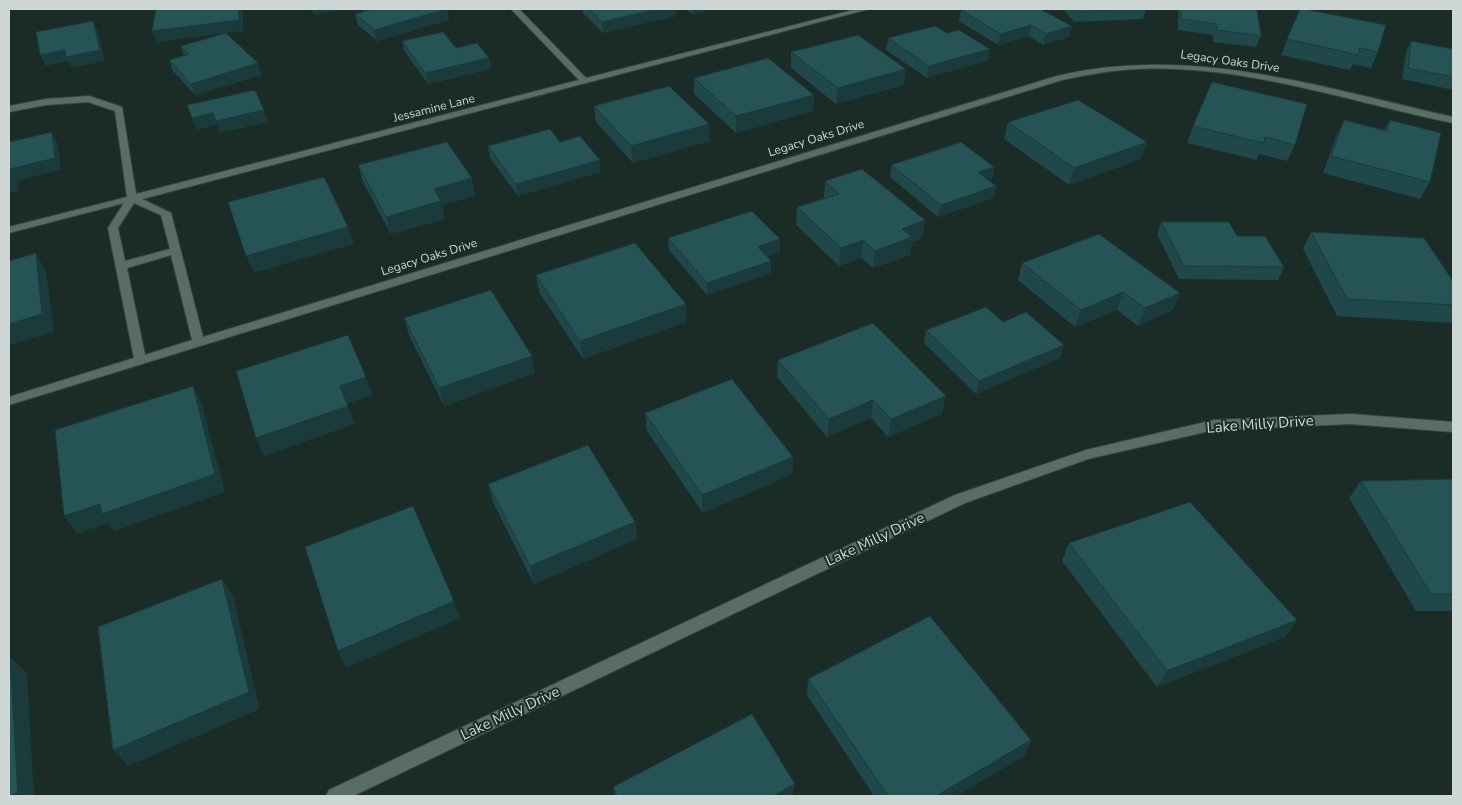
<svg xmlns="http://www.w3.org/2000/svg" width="1462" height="805" viewBox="0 0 1462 805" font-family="'Nunito Sans',sans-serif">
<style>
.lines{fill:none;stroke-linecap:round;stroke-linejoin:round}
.minor-casing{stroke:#394642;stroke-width:2}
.minor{fill:#5a6c66;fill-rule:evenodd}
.wall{fill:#20474a}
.shaded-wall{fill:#1a3a3c}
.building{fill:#255356;stroke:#1a3a3c}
.labels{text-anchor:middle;stroke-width:4;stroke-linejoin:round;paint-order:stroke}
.far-street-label{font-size:12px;fill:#ced7d4;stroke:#1b2b26}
.street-label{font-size:15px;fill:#ced7d4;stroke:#1b2b26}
</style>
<rect width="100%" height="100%" fill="#1b2b26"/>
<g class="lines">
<!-- minor casing -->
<g class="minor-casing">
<g id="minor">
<path d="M511,9H519L586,78L857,9H869L142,199L171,213L203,337L1057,76C1191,44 1323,88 1453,117V123C1349,102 1245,64 1137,69C1111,70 1086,75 1062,80L9,405V397L134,358L108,228L124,203L9,233V227L127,197L115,111L88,102L46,105L9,112V106L46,99L89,96L122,107L136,194L579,80ZM134,203L161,215L170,249L125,261L118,228ZM171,255L192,340L145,355L127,268Z"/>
<polygon points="1351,414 1453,422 1453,432 1351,424 1214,430 1088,459 965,503 353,796 326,796 329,790 955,495 1086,450 1214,420"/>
</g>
</g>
<!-- minor -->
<use href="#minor" class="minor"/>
</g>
<!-- wall -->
<g class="wall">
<polygon points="311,9 341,9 316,15"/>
<polygon points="363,9 446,9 449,20 377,41 358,25 355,14 364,11"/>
<polygon points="583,9 675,9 676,16 603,33 583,13"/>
<polygon points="685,9 715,9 692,14"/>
<polygon points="1063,9 1146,9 1143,19 1074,22"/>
<polygon points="1178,9 1257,9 1261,36 1256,47 1213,42 1213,35 1178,30"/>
<polygon points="1300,9 1378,52 1371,68 1353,64 1350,70 1281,55"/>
<polygon points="961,10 1072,26 1069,37 1043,45 1029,36 998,45 959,21"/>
<polygon points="947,33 990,49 988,60 927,78 886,50 888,38"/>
<polygon points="402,41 456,48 489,58 491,69 428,84 405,52"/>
<polygon points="1411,41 1453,49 1453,90 1402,79 1406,52"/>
<polygon points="181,46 262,75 195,95 173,71 169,60 184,56"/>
<polygon points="791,52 906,69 904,85 836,104 791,68"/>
<polygon points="694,78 814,95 813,111 736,133 694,94"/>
<polygon points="1212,82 1295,145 1287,161 1259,154 1257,160 1187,143 1193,126"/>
<polygon points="594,106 710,141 633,163 596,122"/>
<polygon points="1344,120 1384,130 1390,120 1430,182 1420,199 1323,173 1336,137"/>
<polygon points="1008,122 1141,159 1069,185 1004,139"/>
<polygon points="488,146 601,172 518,196 490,158"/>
<polygon points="358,165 475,196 442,205 445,219 391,234 363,182"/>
<polygon points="891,165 994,167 992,179 988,180 996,186 993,198 938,217 890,177"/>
<polygon points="825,181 925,220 922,238 912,242 910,255 873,268 861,258 839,266 796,225 797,207 824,199"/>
<polygon points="1161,222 1237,236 1284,267 1278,280 1179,279 1157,234"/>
<polygon points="1311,232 1453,281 1453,323 1337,316 1303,249"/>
<polygon points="1099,234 1173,310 1138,326 1117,310 1075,327 1018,280 1022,263"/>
<polygon points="668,238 780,239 780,252 767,256 771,261 771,273 707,295 669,250"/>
<polygon points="536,275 686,322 583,359 539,292"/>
<polygon points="404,318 532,356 535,373 444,406 409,335"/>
<polygon points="1003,322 1064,345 1060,358 976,394 924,343 926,330"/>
<polygon points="778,360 942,414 888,437 871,418 827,437 777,377"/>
<polygon points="645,413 793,457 792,474 703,513 647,431"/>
<polygon points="1453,479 1453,611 1416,611 1349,498 1361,481"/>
<polygon points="488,484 635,522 637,539 534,584 493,502"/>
<polygon points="1069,543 1297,620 1285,637 1157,687 1062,561"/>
<polygon points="808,679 1031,740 1024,756 956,796 874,796 807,695"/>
<polygon points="613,787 617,796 614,796"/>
</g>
<!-- shaded-wall -->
<g class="shaded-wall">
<polygon points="239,9 242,9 243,13 243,31 157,42 152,31"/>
<polygon points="314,9 341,9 316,15"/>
<polygon points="447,9 449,20 377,41 374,30"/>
<polygon points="657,9 675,9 676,16 603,33 602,22"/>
<polygon points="692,9 715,9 692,14"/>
<polygon points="93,21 98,32 105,61 72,68 68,61 46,66 40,55 65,50"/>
<polygon points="1031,25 1029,36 998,45 1000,34"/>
<polygon points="1072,26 1069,37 1043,45 1046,34"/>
<polygon points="990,49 988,60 927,78 929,66"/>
<polygon points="489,58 491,69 428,84 425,73"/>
<polygon points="258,63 262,75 195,95 191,84"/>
<polygon points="906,69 904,85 836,104 838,88"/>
<polygon points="814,95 813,111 736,133 736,116"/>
<polygon points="264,110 268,122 220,133 217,125 196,130 192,118 213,113"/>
<polygon points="709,124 710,141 633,163 631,146"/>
<polygon points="52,132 58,144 61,170 17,181 18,191 9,193 10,169"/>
<polygon points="1147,142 1141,159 1069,185 1074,168"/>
<polygon points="600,160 601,172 518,196 516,184"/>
<polygon points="994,167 992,179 975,185 978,172"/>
<polygon points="472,178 475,196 442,205 445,219 391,234 386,217 434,189"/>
<polygon points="996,186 993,198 938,217 941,205"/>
<polygon points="925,220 922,238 912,242 910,255 873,268 875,251 902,229"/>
<polygon points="348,227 354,244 254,273 246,256"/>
<polygon points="780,239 780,252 757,259 758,247"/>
<polygon points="863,240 861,258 839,266 841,248"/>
<polygon points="36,253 46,271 54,332 9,345 9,324"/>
<polygon points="771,261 771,273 707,295 707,283"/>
<polygon points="1123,292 1117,310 1075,327 1081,310"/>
<polygon points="1180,293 1173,310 1138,326 1145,308"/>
<polygon points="686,304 686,322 583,359 580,341"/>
<polygon points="1064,345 1060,358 976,394 979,381"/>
<polygon points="532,356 535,373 444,406 439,388"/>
<polygon points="366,377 373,395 347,404 340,386"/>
<polygon points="193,386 202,404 225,492 114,531 108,523 77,534 64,516"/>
<polygon points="946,396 942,414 888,437 891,419"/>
<polygon points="873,400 871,418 827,437 829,419"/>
<polygon points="348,406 355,424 264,456 256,438"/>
<polygon points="793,457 792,474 703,513 702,495"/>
<polygon points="635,522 637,539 534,584 530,566"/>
<polygon points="222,579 233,596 260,709 128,766 113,750"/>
<polygon points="454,601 460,618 346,668 338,651"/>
<polygon points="1297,620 1285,637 1157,687 1167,671"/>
<polygon points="10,657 27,674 34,796 10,796"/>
<polygon points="1031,740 1024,756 956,796 936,796"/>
<polygon points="795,784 793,796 773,796"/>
</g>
<!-- building -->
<g class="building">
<polygon points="156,9 239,9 239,20 152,31"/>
<polygon points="369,9 447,9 374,30 355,14 370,10"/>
<polygon points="589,9 657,9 602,22"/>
<polygon points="966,9 1040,9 1072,26 1046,34 1031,25 1000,34 961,10"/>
<polygon points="1075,9 1132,9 1077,12"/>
<polygon points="1181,9 1257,9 1261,36 1217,30 1216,24 1181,19"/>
<polygon points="1300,9 1304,9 1386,25 1378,52 1360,48 1358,55 1287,39"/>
<polygon points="93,21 100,50 66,57 65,50 40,55 36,32"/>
<polygon points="935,26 947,33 959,30 990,49 929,66 888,38"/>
<polygon points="443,32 456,48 477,43 489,58 425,73 402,41"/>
<polygon points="226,33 258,63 191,84 169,60 189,54 181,46"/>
<polygon points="858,35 906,69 838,88 791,52"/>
<polygon points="1411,41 1453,49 1453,77 1408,68"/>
<polygon points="768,58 814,95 736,116 694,78"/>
<polygon points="1212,82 1307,104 1295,145 1265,137 1264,143 1193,126"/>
<polygon points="669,86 709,124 631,146 594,106"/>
<polygon points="255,90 264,110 216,121 213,113 192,118 187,105"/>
<polygon points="1078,100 1147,142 1074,168 1008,122"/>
<polygon points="1344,120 1387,131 1390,120 1441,133 1430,182 1331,156"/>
<polygon points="550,129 560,142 580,136 600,160 516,184 488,146"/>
<polygon points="52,132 55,158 10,169 11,179 9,179 9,142"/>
<polygon points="447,142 472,178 434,189 441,201 386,217 358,165"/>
<polygon points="961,142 994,167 978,172 996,186 941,205 891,165"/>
<polygon points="862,169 925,220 902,229 912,237 875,251 863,240 841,248 797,207 839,194 825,181"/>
<polygon points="324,177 348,227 246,256 228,202"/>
<polygon points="752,211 780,239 758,247 771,261 707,283 668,238"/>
<polygon points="1161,222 1229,222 1237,236 1265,236 1284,267 1184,266"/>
<polygon points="1311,232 1424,238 1453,281 1453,305 1347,299"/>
<polygon points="1099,234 1180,293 1145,308 1123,292 1081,310 1022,263"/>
<polygon points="635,243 686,304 580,341 536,275"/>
<polygon points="36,253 42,314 9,324 9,261"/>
<polygon points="491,290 532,356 439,388 404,318"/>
<polygon points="986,307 1003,322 1026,312 1064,345 979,381 926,330"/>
<polygon points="873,323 946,396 891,419 873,400 829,419 778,360"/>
<polygon points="348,335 366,377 340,386 348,406 256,438 236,371"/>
<polygon points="732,379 793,457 702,495 645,413"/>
<polygon points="193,386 215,474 102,514 100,504 64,516 55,430"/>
<polygon points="588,445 635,522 530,566 488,484"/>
<polygon points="1453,479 1453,594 1431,594 1361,481"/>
<polygon points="1190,502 1297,620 1167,671 1069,543"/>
<polygon points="413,506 454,601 338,651 305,547"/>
<polygon points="222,579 249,692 113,750 98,627"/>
<polygon points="930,616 1031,740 936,796 888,796 808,679"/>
<polygon points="10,657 18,793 9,796 9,658"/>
<polygon points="752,714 795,784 773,796 617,796 613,787"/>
</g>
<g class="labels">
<!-- far-street labels -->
<g class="far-street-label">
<text transform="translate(1230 61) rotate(8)" y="4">Legacy Oaks Drive</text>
<text transform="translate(434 108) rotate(-14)" y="4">Jessamine Lane</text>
<text transform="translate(816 138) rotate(-17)" y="4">Legacy Oaks Drive</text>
<text transform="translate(429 257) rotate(-17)" y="4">Legacy Oaks Drive</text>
</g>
<!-- street labels -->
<g class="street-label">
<text transform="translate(1260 424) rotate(-4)" y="5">Lake Milly Drive</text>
<text transform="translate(875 539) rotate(-25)" y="5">Lake Milly Drive</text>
<text transform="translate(510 713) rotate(-25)" y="5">Lake Milly Drive</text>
</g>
</g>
<!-- border -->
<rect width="1462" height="805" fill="none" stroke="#ced7d4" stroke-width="20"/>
</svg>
